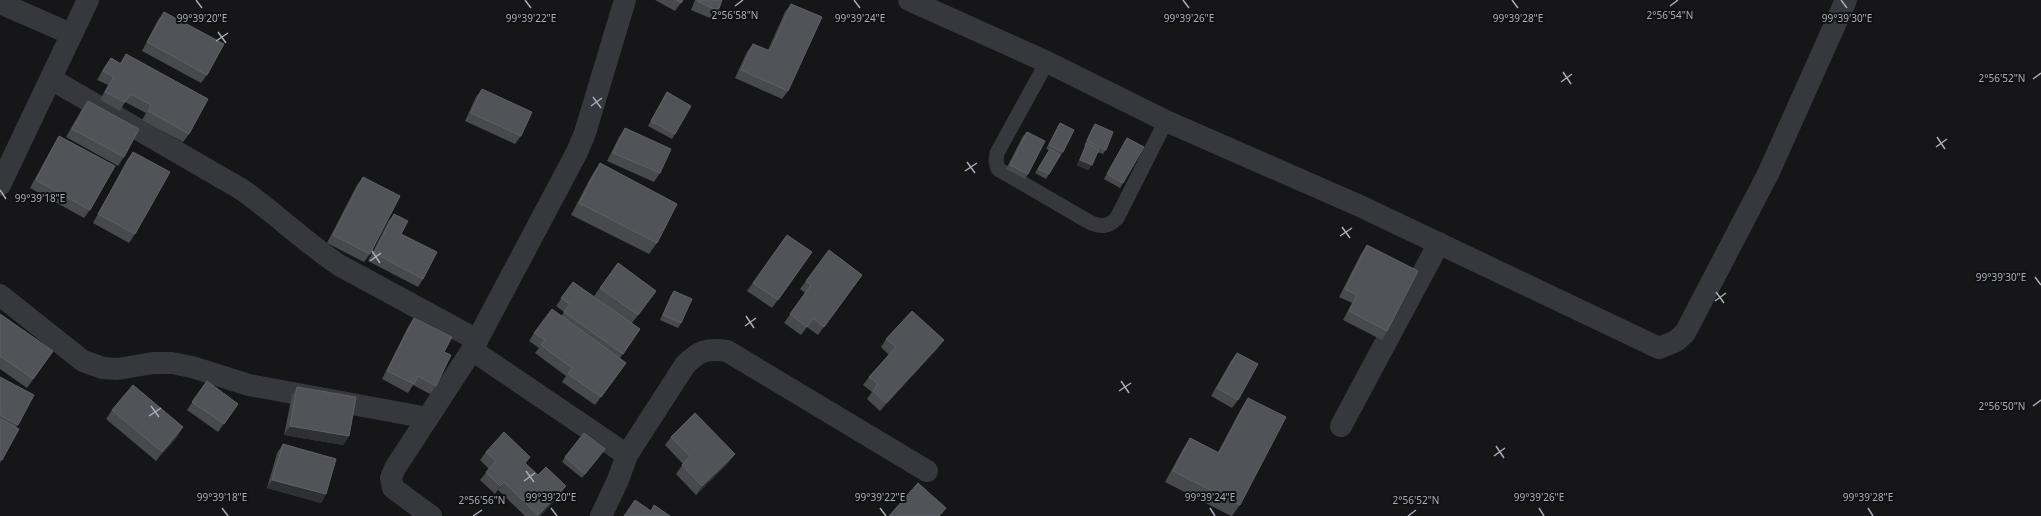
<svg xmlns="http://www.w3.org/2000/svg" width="2041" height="516" viewBox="0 0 2041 516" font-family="'Noto Sans',sans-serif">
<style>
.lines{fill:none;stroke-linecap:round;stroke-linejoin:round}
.service{stroke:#37383d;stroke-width:15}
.minor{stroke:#37383d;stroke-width:22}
.tertiary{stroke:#37383d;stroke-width:22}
.wall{fill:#47494d}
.shaded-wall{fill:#2f3033}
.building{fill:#525359;stroke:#5f6168}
.ticks{fill:none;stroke:#a8adb8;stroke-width:1.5}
.ticks-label{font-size:10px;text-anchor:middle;fill:#a8adb8;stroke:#111113;stroke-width:4;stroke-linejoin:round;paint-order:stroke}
</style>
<rect width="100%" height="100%" fill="#161618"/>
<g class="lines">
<!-- service -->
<path class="service" d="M1047,62L997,153L996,161L998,169L1091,223C1102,227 1108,227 1117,218L1166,121"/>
<!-- minor -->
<g class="minor">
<polyline points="0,3 71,34"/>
<path d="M51,79L241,189C275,213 305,242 339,265L477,340"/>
<polyline points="0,185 88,0"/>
<polyline points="0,295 83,361 103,368 118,369 153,363 172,363 192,367 249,385 428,418"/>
<polyline points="472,350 627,455 618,480 601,516"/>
<polyline points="1341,426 1439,243"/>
<path d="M627,455L685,365C699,351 706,348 727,351L927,471"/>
<polyline points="431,516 393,488 391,478 395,468 472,350 577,152 585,133 625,0"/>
</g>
<!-- tertiary -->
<polyline class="tertiary" points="909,0 1047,62 1166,121 1360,206 1659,348 1676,341 1685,333 1768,174 1846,0"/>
</g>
<!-- wall -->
<g class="wall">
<polygon points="655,0 683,0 675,11"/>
<polygon points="695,0 722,0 718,11 712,19 691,10"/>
<polygon points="791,4 788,91 782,99 735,78 747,52 753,44 768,50 785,12"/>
<polygon points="164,12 207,75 201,83 142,51 158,20"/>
<polygon points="126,54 189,134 183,142 142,120 146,113 125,102 120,111 100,100 108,85 97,80 105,66 111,58 120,63"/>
<polygon points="482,89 521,136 515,144 465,121 476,97"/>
<polygon points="667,92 675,134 672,139 648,126"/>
<polygon points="88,101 124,157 118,166 66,137 82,109"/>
<polygon points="1060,123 1063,152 1046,179 1035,173 1049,150 1046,149 1057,128"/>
<polygon points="1095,124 1106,150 1103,154 1097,152 1092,165 1088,170 1077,165 1085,146 1084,146 1092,128"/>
<polygon points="625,128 660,173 654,182 607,161 619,137"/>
<polygon points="1027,132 1028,174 1025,179 1006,169 1023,136"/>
<polygon points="59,136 90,210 84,218 30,188 54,144"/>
<polygon points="1127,138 1123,183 1120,188 1104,179"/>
<polygon points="133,152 135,234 129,243 93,223 127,160"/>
<polygon points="600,163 657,243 649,254 571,215 592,175"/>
<polygon points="363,177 370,254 364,262 327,243 357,185"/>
<polygon points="394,214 401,234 423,279 418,287 368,261 388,222"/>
<polygon points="787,235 812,252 772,308 747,291"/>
<polygon points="1367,245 1387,331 1382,340 1343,320 1352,303 1339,297 1361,254"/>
<polygon points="829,250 862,275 818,335 807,327 801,335 784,323 805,293 800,289"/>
<polygon points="618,263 656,291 632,323 640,329 620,358 626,363 595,405 562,382 566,376 535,353 539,348 529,341 534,333 561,316 564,312 556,306 573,282 609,307 594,296"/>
<polygon points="674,291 681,323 678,328 660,320 671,295"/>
<polygon points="0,314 53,351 27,388 0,369"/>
<polygon points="414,318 444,352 436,386 430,394 413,385 408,393 382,379 408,327"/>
<polygon points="886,339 938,348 880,411 867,399 872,392 863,385 869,377 889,355 881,347"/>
<polygon points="1237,353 1238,400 1232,408 1211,396 1231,361"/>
<polygon points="0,377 18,425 16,427 2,460 0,463"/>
<polygon points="207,381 238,404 218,432 187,410"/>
<polygon points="297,387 349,436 343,445 284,435 292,395"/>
<polygon points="1248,398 1240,505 1232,516 1231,516 1165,482 1183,449 1190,438 1218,452 1241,409"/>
<polygon points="112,410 178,436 156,461 106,419"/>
<polygon points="671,437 735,454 729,462 696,495 676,474 683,464 665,445"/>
<polygon points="283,444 326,494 321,503 267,488 277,453"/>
<polygon points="605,449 582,478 562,462 565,457"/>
<polygon points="486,452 526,464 538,475 561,494 540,516 525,516 498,490 495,494 480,480 489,469 480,460"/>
</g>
<!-- shaded-wall -->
<g class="shaded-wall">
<polygon points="1080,160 1092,165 1088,170 1077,165"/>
<polygon points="944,340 938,348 880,411 886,403"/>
<polygon points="290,426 349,436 343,445 284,435"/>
<polygon points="183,427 178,436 156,461 162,452"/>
<polygon points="735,454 729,462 696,495 702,486"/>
<polygon points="272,480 326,494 321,503 267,488"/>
<polygon points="504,482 495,494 500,486"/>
<polygon points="566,486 561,494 540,516 538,516"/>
</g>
<!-- building -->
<g class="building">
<polygon points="676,0 683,0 681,3"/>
<polygon points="697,0 722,0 718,11 697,1"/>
<polygon points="791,4 822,17 788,91 741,70 753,44 770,51"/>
<polygon points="164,12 224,44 207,75 147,42"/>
<polygon points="126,54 208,99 189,134 148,111 151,105 131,94 125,102 105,92 114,77 103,71 111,58 121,64"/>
<polygon points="482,89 532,112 521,136 471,113"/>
<polygon points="667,92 691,106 675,134 651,121"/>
<polygon points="88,101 139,129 124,157 72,129"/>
<polygon points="1060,123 1074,130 1063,152 1049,145"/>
<polygon points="1095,124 1113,132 1106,150 1087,141"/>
<polygon points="625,128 671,149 660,173 613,153"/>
<polygon points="1027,132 1045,141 1028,174 1010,165"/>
<polygon points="59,136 115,166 90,210 36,180"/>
<polygon points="1127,138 1144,147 1123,183 1107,174"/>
<polygon points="1087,143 1099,149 1092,165 1080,160"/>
<polygon points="1050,149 1060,155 1049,174 1038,169"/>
<polygon points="133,152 170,172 135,234 98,214"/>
<polygon points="600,163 677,204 657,243 579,203"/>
<polygon points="363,177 400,196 370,254 333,235"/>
<polygon points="394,214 408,221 401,234 437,252 423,279 374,253"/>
<polygon points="787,235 812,252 778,300 753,283"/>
<polygon points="1367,245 1418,271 1387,331 1349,311 1357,295 1345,289"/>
<polygon points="829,250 862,275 824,327 813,318 807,327 790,314 811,285 806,281"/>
<polygon points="618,263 656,291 638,315 600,288"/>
<polygon points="573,282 640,329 623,354 564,312 570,304 561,298"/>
<polygon points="674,291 692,299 681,323 663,315"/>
<polygon points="552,309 626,363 601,397 568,374 572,368 541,345 545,340 534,333"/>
<polygon points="912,311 944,340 886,403 873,391 878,384 869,377 896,347 886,339"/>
<polygon points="0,314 53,351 33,379 0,356"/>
<polygon points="414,318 452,337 444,352 451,355 436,386 418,376 414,384 387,371"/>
<polygon points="1237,353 1258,364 1238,400 1217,388"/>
<polygon points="0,377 34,395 18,425 0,415"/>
<polygon points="207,381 238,404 224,424 192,402"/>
<polygon points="133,385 183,427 162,452 112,410"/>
<polygon points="297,387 356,397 349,436 290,426"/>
<polygon points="1248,398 1286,417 1240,505 1173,471 1190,438 1219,453"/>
<polygon points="695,413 735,454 702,486 682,465 690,456 671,437"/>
<polygon points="0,419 19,429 2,460 0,459"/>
<polygon points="504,432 530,457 525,463 538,475 546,467 566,486 538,515 504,482 500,486 486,472 496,461 486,452"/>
<polygon points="584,433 605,449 585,474 565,457"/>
<polygon points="283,444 336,459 326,494 272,480"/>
<polygon points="918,483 946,508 939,516 889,516"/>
<polygon points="635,500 651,511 654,505 670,516 624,516"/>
</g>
<!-- ticks -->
<path class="ticks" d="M196,0L202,8M525,0L531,8M854,0L860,8M1183,0L1189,8M1512,0L1518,8M1841,0L1847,8M735,6L743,0M1670,6L1678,0M218,32L226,43M216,41L228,33M1563,72L1571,84M2033,79L2041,73M1561,82L1572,74M593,97L601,108M591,106L602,98M1937,137L1945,149M1936,147L1947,139M967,162L975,173M965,171L977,163M0,190L6,199M1342,227L1350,238M1340,236L1352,228M372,251L380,263M370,261L381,253M2035,277L2041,285M1716,292L1724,303M1715,301L1726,293M746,316L754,328M745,326L756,318M1121,381L1129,393M1119,391L1131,383M151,406L159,417M2033,406L2041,400M149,416L161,408M1496,446L1504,458M1494,456L1505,448M526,471L534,482M524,481L535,473M222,508L228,516M551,508L557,516M880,508L886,516M1210,508L1215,516M1539,508L1544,516M1868,508L1873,516M473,516L482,510M1408,516L1416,510"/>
<g class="ticks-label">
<text x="735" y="19">2°56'58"N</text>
<text x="1670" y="19">2°56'54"N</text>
<text x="202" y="22">99°39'20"E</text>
<text x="531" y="22">99°39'22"E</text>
<text x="1189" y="22">99°39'26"E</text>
<text x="1518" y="22">99°39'28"E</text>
<text x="1847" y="22">99°39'30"E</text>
<text x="860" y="22">99°39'24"E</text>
<text x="2002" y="82">2°56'52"N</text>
<text x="40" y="202">99°39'18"E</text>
<text x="2001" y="281">99°39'30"E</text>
<text x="2002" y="410">2°56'50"N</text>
<text x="222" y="501">99°39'18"E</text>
<text x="551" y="501">99°39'20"E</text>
<text x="880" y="501">99°39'22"E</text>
<text x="1210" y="501">99°39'24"E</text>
<text x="1539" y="501">99°39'26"E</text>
<text x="1868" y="501">99°39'28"E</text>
<text x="482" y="504">2°56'56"N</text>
<text x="1416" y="504">2°56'52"N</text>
</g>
</svg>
